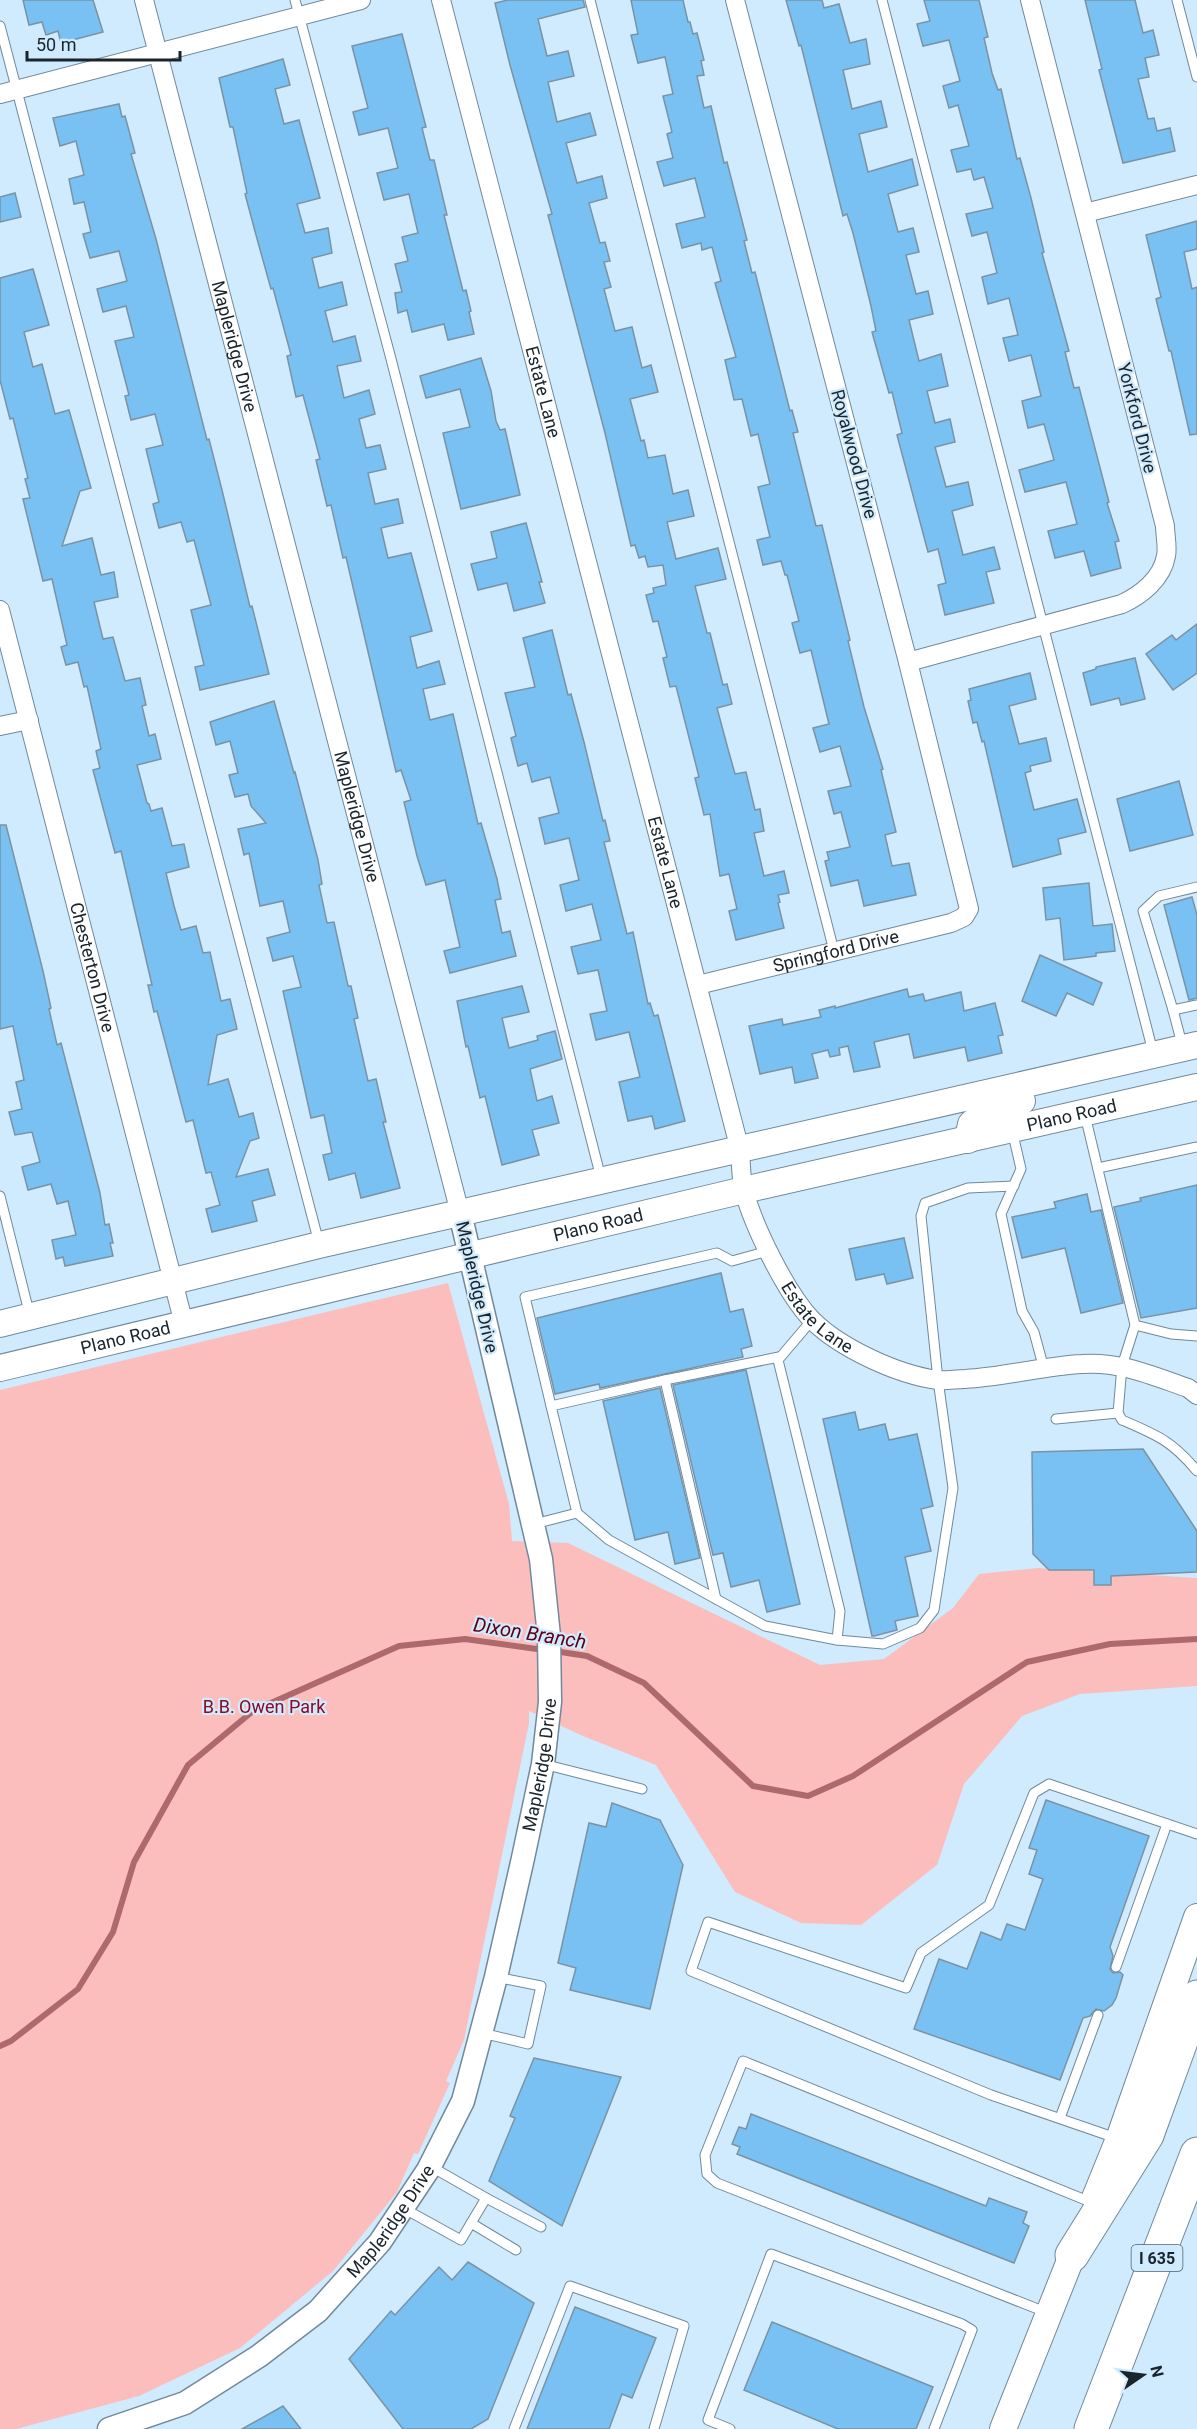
<svg xmlns="http://www.w3.org/2000/svg" width="1197" height="2429" viewBox="0 0 1197 2429" font-family="Roboto,sans-serif">
<style>
.green{fill:#fbbebc}
.lines{fill:none;stroke-linecap:round;stroke-linejoin:round}
.stream{stroke:#ae696c;stroke-width:6}
.building{fill:#7ac1f3;stroke:#7a93a4;stroke-width:1.5}
.service-casing{stroke:#71899b;stroke-width:11}
.minor-casing{stroke:#71899b;stroke-width:20}
.tertiary-casing{stroke:#71899b;stroke-width:25}
.secondary-casing{stroke:#71899b;stroke-width:28}
.motorway-casing{stroke:#71899b;stroke-width:35}
.service{stroke:#fff;stroke-width:9}
.minor{stroke:#fff;stroke-width:18}
.tertiary{stroke:#fff;stroke-width:22}
.secondary{stroke:#fff;stroke-width:26}
.motorway{stroke:#fff;stroke-width:33}
.labels{text-anchor:middle;stroke-width:4.5;stroke-linejoin:round;paint-order:stroke}
.shield{fill:#d0eafe;stroke:#515f6a;stroke-width:1.5}
.shield-label{font-size:16px;font-weight:bold;fill:#1a242b}
.street-label{font-size:18px;fill:#1a242b;stroke:#d0eafe}
.park-label{font-size:18px;fill:#8a0b23;stroke:#d0eafe}
.water-label{font-size:20px;font-style:italic;fill:#5f0012;stroke:#d0eafe}
</style>
<rect width="100%" height="100%" fill="#d0eafe"/>
<!-- green -->
<polygon class="green" points="448,1283 509,1504 512,1541 568,1543 820,1665 884,1659 953,1608 979,1574 1038,1568 1197,1578 1197,1686 1080,1694 1022,1716 964,1784 937,1865 861,1925 801,1923 735,1892 656,1765 583,1736 529,1711 529,1723 464,2040 446,2081 450,2083 418,2154 414,2153 397,2192 333,2271 240,2348 139,2396 16,2429 0,2429 0,1390"/>
<g class="lines">
<!-- stream -->
<g class="stream">
<polyline points="554,1651 587,1656 644,1683 753,1786 808,1796 853,1776 1027,1662 1110,1644 1197,1639"/>
<polyline points="0,2046 11,2041 78,1989 113,1932 134,1862 188,1765 253,1711 399,1646 465,1639 544,1650"/>
</g>
</g>
<!-- building -->
<g class="building">
<polygon points="23,0 93,0 103,32 61,43 58,31 46,35 42,22 29,25"/>
<polygon points="508,0 583,0 585,7 538,19 547,56 568,51 574,76 548,82 557,122 590,113 596,135 566,143 577,183 602,176 607,198 589,203 600,243 605,242 610,261 604,262 611,287 604,289 615,331 632,327 642,368 651,365 658,392 630,399 641,441 644,440 648,458 665,455 673,494 688,490 694,516 667,522 676,559 718,548 726,579 695,586 707,633 710,633 723,685 727,684 732,704 717,708 728,749 735,774 746,772 755,810 760,809 764,831 754,833 764,876 784,871 789,893 778,895 780,902 778,903 784,928 736,940 729,911 737,909 729,874 720,876 710,814 704,815 695,778 699,777 676,686 670,687 663,658 667,657 658,621 653,622 646,595 654,593 653,588 666,585 663,565 648,567 645,556 639,558 635,545 631,546 605,433 548,215 552,214 510,65 495,3"/>
<polygon points="631,0 683,0 688,22 690,22 693,34 697,33 704,60 701,61 704,75 697,76 704,108 711,106 724,163 727,162 747,240 744,241 752,273 755,272 790,411 792,410 798,432 793,433 816,526 822,525 850,640 848,641 864,707 883,769 881,770 896,832 885,835 892,866 909,863 916,895 864,906 858,880 831,886 825,861 829,860 827,852 850,847 841,812 834,814 828,791 851,786 840,746 820,752 813,728 829,724 811,650 800,653 792,623 799,621 787,575 785,575 781,561 763,565 757,540 770,537 758,487 770,484 758,434 751,436 742,399 734,400 725,360 736,357 715,283 721,281 712,247 702,250 701,243 682,248 676,224 705,217 695,178 664,186 657,162 673,158 667,134 672,132 663,96 673,94 665,57 638,63 631,35 638,34"/>
<polygon points="786,0 822,0 824,8 839,4 850,43 866,39 870,64 843,70 852,109 881,101 887,127 859,134 868,172 912,159 918,185 888,194 898,232 913,228 919,252 906,255 916,294 928,291 933,314 909,320 919,361 941,354 948,386 927,391 935,423 950,419 955,442 935,447 946,487 968,482 973,505 952,511 963,555 994,547 1000,569 986,572 994,603 945,615 938,585 946,583 938,549 928,552 897,435 902,433 892,392 889,393 872,332 876,331 871,306 853,233 847,214 843,216 801,45 799,46"/>
<polygon points="924,0 979,0 988,37 984,38 992,73 998,90 1001,89 1017,159 1020,158 1031,198 1044,252 1042,253 1069,351 1065,352 1074,388 1079,387 1109,502 1107,503 1119,541 1115,542 1121,568 1091,576 1084,551 1055,558 1048,531 1077,524 1066,482 1025,492 1019,470 1054,460 1044,424 1028,428 1022,401 1041,396 1031,355 1009,361 1003,338 1018,335 1009,298 988,304 982,277 997,273 987,232 972,236 966,214 993,208 984,177 974,180 971,169 957,172 951,150 969,146 958,105 949,108 943,86 960,81 949,40 923,46 917,24 930,21"/>
<polygon points="1085,0 1135,0 1143,33 1153,30 1159,55 1145,58 1149,77 1138,79 1148,119 1154,118 1157,131 1170,128 1175,151 1123,163 1099,70 1102,69"/>
<polygon points="402,34 426,127 422,128 430,160 434,160 447,215 444,215 463,291 466,290 471,311 469,312 474,334 448,340 444,324 412,332 407,310 398,313 395,293 402,292 395,264 408,261 402,237 418,233 409,194 384,200 377,173 398,168 388,128 359,135 353,112 368,108 352,46"/>
<polygon points="283,59 290,85 275,89 284,124 299,120 320,198 297,204 305,233 328,228 332,253 312,258 319,288 342,282 347,305 325,311 333,342 355,336 361,361 337,366 344,398 369,390 375,414 359,419 366,448 380,445 386,469 368,473 375,504 398,499 403,523 381,528 388,558 411,553 432,631 410,637 417,668 439,661 445,684 423,689 430,720 453,714 478,824 481,823 497,879 501,899 495,900 502,933 510,931 516,956 450,973 444,951 460,947 445,880 426,885 417,856 404,802 411,800 401,770 396,772 346,557 343,558 331,505 327,506 316,460 320,459 303,395 296,397 287,356 291,355 273,288 271,289 256,235 245,194 247,193 233,127 230,127 219,78"/>
<polygon points="119,104 122,117 125,116 135,153 131,154 156,239 207,440 209,439 222,490 250,607 252,606 269,674 200,690 195,667 204,665 191,610 211,605 194,540 187,542 181,522 159,528 153,504 159,502 146,449 163,445 155,414 131,420 125,396 129,395 115,341 134,337 126,306 103,312 97,289 127,281 119,251 90,258 83,234 91,232 84,202 74,204 69,179 84,175 76,141 60,146 53,118"/>
<polygon points="15,193 21,217 0,222 0,197"/>
<polygon points="1197,221 1197,249 1184,252 1192,289 1197,287 1197,434 1190,435 1171,351 1169,351 1156,299 1161,297 1146,235"/>
<polygon points="33,269 49,325 24,332 33,367 42,364 55,414 69,410 91,488 80,491 62,546 92,538 101,575 114,572 118,597 94,602 103,639 113,637 125,681 140,678 146,705 142,706 149,736 155,734 161,759 137,765 147,803 149,804 151,811 162,808 172,846 184,844 189,867 166,873 174,906 181,930 196,926 203,953 210,952 221,1001 230,999 237,1029 217,1035 208,1085 228,1079 239,1117 253,1113 259,1138 250,1141 236,1177 268,1169 275,1195 252,1201 257,1221 212,1232 206,1209 220,1205 211,1172 206,1173 193,1120 186,1122 157,1011 154,1012 148,985 152,985 121,851 115,853 93,770 100,768 96,751 101,749 87,686 84,687 78,662 66,665 61,647 67,645 52,579 43,581 23,499 30,498 25,479 28,478 13,418 10,419 0,380 0,278"/>
<polygon points="481,358 491,391 496,421 500,430 505,429 520,495 461,509 443,433 470,427 460,389 426,398 420,376"/>
<polygon points="526,523 542,582 539,582 545,603 514,611 507,583 478,590 471,564 497,558 491,532"/>
<polygon points="1197,624 1197,673 1173,690 1146,654 1172,635 1176,640"/>
<polygon points="552,630 568,695 571,694 584,742 603,821 605,820 610,841 604,842 627,934 633,932 648,1004 650,1003 654,1016 658,1015 685,1121 655,1129 652,1116 628,1121 619,1082 640,1077 629,1032 596,1040 590,1014 607,1011 598,970 578,974 571,947 601,940 592,904 566,911 560,885 579,880 569,838 545,844 539,818 559,813 550,777 532,782 527,763 518,766 511,738 516,736 505,693 535,687 523,638"/>
<polygon points="1135,658 1145,699 1121,705 1119,698 1091,705 1083,673 1096,669 1096,667"/>
<polygon points="1030,673 1036,699 1009,706 1019,744 1046,738 1051,761 1030,766 1031,771 1025,773 1034,810 1077,799 1086,832 1058,839 1061,854 1013,867 984,741 982,742 977,722 973,723 968,701 971,700 969,689"/>
<polygon points="274,701 294,773 295,772 318,860 322,884 319,885 327,923 334,922 348,986 351,986 358,1018 354,1019 368,1081 376,1079 386,1122 383,1122 400,1188 361,1198 355,1173 329,1180 323,1155 332,1153 324,1115 311,1118 283,991 301,987 293,956 273,961 267,938 290,932 283,901 260,906 249,853 244,855 238,829 266,823 251,806 248,794 235,797 229,775 238,773 230,741 216,745 210,722"/>
<polygon points="1179,781 1193,835 1130,851 1117,799"/>
<polygon points="0,825 6,825 43,971 51,1008 49,1009 57,1045 61,1043 100,1193 105,1225 109,1224 113,1243 110,1243 113,1256 65,1266 63,1257 56,1259 52,1240 76,1235 68,1201 57,1204 51,1184 28,1190 22,1167 40,1162 32,1132 15,1135 9,1112 22,1109 16,1082 24,1080 13,1026 0,1029"/>
<polygon points="1089,883 1093,926 1112,924 1115,951 1096,953 1096,956 1064,960 1060,918 1046,920 1043,888"/>
<polygon points="1192,897 1197,915 1197,998 1189,1000 1164,905"/>
<polygon points="1040,955 1102,983 1093,1005 1067,993 1056,1016 1022,1001"/>
<polygon points="522,986 529,1012 502,1018 509,1048 538,1040 537,1036 555,1031 562,1059 530,1069 537,1101 552,1096 559,1123 532,1130 539,1155 502,1165 485,1096 480,1098 468,1046 466,1047 457,1001"/>
<polygon points="907,989 909,997 923,994 925,1001 961,992 964,1011 995,1003 1003,1035 998,1036 1002,1053 968,1061 965,1047 914,1058 909,1034 874,1042 880,1067 854,1072 848,1046 839,1048 840,1055 830,1057 828,1050 812,1054 818,1078 795,1083 792,1067 760,1074 749,1026 782,1019 783,1025 821,1017 819,1010 835,1006 835,1008"/>
<polygon points="1197,1185 1197,1308 1141,1318 1114,1207 1141,1201 1140,1198"/>
<polygon points="1087,1194 1091,1212 1101,1210 1123,1303 1081,1313 1065,1248 1022,1258 1012,1217 1056,1208 1054,1202"/>
<polygon points="904,1238 913,1278 887,1284 884,1274 856,1280 849,1249"/>
<polygon points="721,1273 730,1312 743,1309 752,1346 741,1349 743,1357 600,1388 599,1384 555,1394 537,1318"/>
<polygon points="746,1370 800,1604 767,1612 759,1580 731,1587 723,1553 713,1555 673,1385"/>
<polygon points="660,1388 700,1558 675,1564 668,1532 635,1540 603,1401"/>
<polygon points="855,1412 859,1430 885,1424 889,1440 917,1434 933,1506 921,1509 931,1551 905,1557 918,1616 895,1621 897,1630 874,1636 872,1636 823,1419"/>
<polygon points="1143,1449 1197,1531 1197,1572 1111,1576 1111,1585 1094,1585 1094,1570 1049,1570 1033,1554 1032,1452"/>
<polygon points="1046,1800 1149,1836 1110,1947 1113,1956 1110,1969 1113,1973 1120,1972 1123,1975 1116,1998 1112,2005 1104,2011 1096,2009 1090,2016 1083,2018 1060,2080 914,2029 939,1959 967,1969 981,1932 1001,1940 1007,1924 1025,1930 1043,1879 1029,1874 1037,1850 1029,1848"/>
<polygon points="612,1803 660,1820 683,1865 650,2009 570,1990 576,1968 558,1963 589,1823 606,1827"/>
<polygon points="534,2058 621,2077 562,2226 489,2181 515,2118 510,2116"/>
<polygon points="751,2114 986,2206 989,2198 1027,2212 1023,2223 1029,2226 1014,2263 737,2154 740,2147 732,2144 739,2127 746,2129"/>
<polygon points="468,2262 534,2303 488,2419 471,2429 403,2429 349,2359 391,2311 395,2315 439,2267 452,2280"/>
<polygon points="575,2307 656,2338 632,2398 622,2394 609,2429 527,2429"/>
<polygon points="772,2322 933,2387 916,2429 838,2429 744,2390"/>
<polygon points="283,2406 301,2429 242,2429"/>
</g>
<g class="lines">
<!-- service casing -->
<g class="service-casing">
<g id="service">
<polyline points="295,0 390,355 601,1178"/>
<polyline points="590,0 834,951"/>
<polyline points="882,0 1153,1052"/>
<polyline points="1177,0 1197,77"/>
<polyline points="0,26 319,1243"/>
<polyline points="1173,1010 1143,911 1159,896 1197,887"/>
<polyline points="1183,1048 1173,1010 1197,1005"/>
<path d="M1085,1115L1135,1325L1122,1366L1118,1413L1122,1420C1157,1435 1172,1441 1197,1471"/>
<polyline points="1012,1130 1021,1169 1001,1214 1022,1311 1034,1332 1044,1369"/>
<polyline points="1098,1168 1197,1147"/>
<polyline points="0,1196 30,1316"/>
<polyline points="812,1320 778,1360 840,1611 837,1640 883,1644 920,1628 934,1610 953,1488 938,1380 921,1216 925,1203 968,1188 1014,1186"/>
<polyline points="1135,1325 1171,1334 1197,1336"/>
<polyline points="665,1380 779,1357"/>
<polyline points="551,1406 525,1297 717,1253 732,1261 768,1251"/>
<polyline points="1056,1419 1118,1413"/>
<polyline points="577,1513 551,1406 665,1380 716,1599"/>
<polyline points="534,1524 577,1513 609,1540 765,1626 837,1640"/>
<polyline points="543,1764 642,1789"/>
<polyline points="1116,1967 1167,1824"/>
<polyline points="482,2033 528,2044 541,1986 496,1977"/>
<polyline points="1060,2118 1098,2015"/>
<polyline points="1116,2138 991,2095 691,1971 708,1922 906,1988 921,1953 989,1905 1034,1793 1049,1784 1197,1834"/>
<polyline points="486,2198 541,2227"/>
<polyline points="403,2208 461,2240 486,2198 430,2166"/>
<polyline points="471,2223 516,2250"/>
<polyline points="1048,2313 717,2183 707,2174 705,2155 743,2061 1093,2203"/>
<polyline points="514,2429 570,2286 684,2326 654,2429"/>
<polyline points="730,2429 708,2420 771,2254 962,2324 972,2330 934,2429"/>
</g>
</g>
<!-- minor casing -->
<g class="minor-casing">
<g id="minor">
<path id="s1" d="M144,0L460,1213"/>
<path id="s2" d="M441,0L740,1150C741,1164 741,1179 744,1191C754,1227 786,1293 812,1320C840,1348 898,1375 938,1380C946,1381 956,1379 965,1379C1005,1377 1043,1366 1082,1364C1120,1361 1153,1376 1188,1388L1197,1395"/>
<polyline points="0,94 361,0"/>
<polyline points="1085,213 1197,185"/>
<path id="s3" d="M0,610L184,1324"/>
<path d="M908,662L1122,604C1141,595 1162,579 1166,556C1168,547 1165,535 1165,526L1030,0"/>
<polyline points="0,726 29,720"/>
<path id="s4" d="M698,985L951,923L964,917L969,909L908,662L735,0"/>
</g>
</g>
<!-- tertiary casing -->
<g class="tertiary-casing">
<g id="tertiary">
<path id="s5" d="M109,2429L185,2403L259,2356L318,2311L380,2242L428,2170L463,2101L496,1977L523,1858L543,1764L550,1702L549,1636L541,1559L460,1213"/>
</g>
</g>
<!-- secondary casing -->
<g class="secondary-casing">
<g id="secondary">
<polyline points="968,1140 971,1124 982,1114 1022,1101"/>
<polyline points="0,1324 319,1245 1197,1045"/>
<path id="s6" d="M0,1368L744,1190L1197,1087"/>
<polyline points="1095,2198 1119,2139 1197,1917"/>
<polyline points="1003,2429 1079,2238"/>
</g>
</g>
<!-- motorway casing -->
<g class="motorway-casing">
<g id="motorway">
<polyline points="1072,2255 1147,2135 1197,1997"/>
<polyline points="1091,2429 1197,2154"/>
</g>
</g>
<!-- service -->
<use href="#service" class="service"/>
<!-- minor -->
<use href="#minor" class="minor"/>
<!-- tertiary -->
<use href="#tertiary" class="tertiary"/>
<!-- secondary -->
<use href="#secondary" class="secondary"/>
<!-- motorway -->
<use href="#motorway" class="motorway"/>
</g>
<g class="labels">
<!-- shield labels -->
<rect class="shield" x="1131.5" y="2245" width="51" height="26" rx="4.5"/>
<g class="shield-label">
<text x="1157" y="2264">I 635</text>
</g>
<!-- street labels -->
<g class="street-label">
<text dy="6" stroke="none"><textPath href="#s1" startOffset="358">Mapleridge Drive</textPath></text>
<text dy="6" stroke="none"><textPath href="#s2" startOffset="405">Estate Lane</textPath></text>
<text transform="translate(1137 418) rotate(76)" y="6">Yorkford Drive</text>
<text transform="translate(854 454) rotate(75)" y="6">Royalwood Drive</text>
<text dy="6" stroke="none"><textPath href="#s1" startOffset="844">Mapleridge Drive</textPath></text>
<text dy="6" stroke="none"><textPath href="#s2" startOffset="891">Estate Lane</textPath></text>
<text dy="6" stroke="none"><textPath href="#s4" startOffset="142">Springford Drive</textPath></text>
<text dy="6" stroke="none"><textPath href="#s3" startOffset="369">Chesterton Drive</textPath></text>
<text dy="6" stroke="none"><textPath href="#s6" startOffset="1101">Plano Road</textPath></text>
<text dy="6" stroke="none"><textPath href="#s6" startOffset="615">Plano Road</textPath></text>
<text transform="translate(477 1287) rotate(77)" y="6">Mapleridge Drive</text>
<text dy="6" stroke="none"><textPath href="#s2" startOffset="1378">Estate Lane</textPath></text>
<text dy="6" stroke="none"><textPath href="#s6" startOffset="129">Plano Road</textPath></text>
<text dy="6" stroke="none"><textPath href="#s5" startOffset="844">Mapleridge Drive</textPath></text>
<text dy="6" stroke="none"><textPath href="#s5" startOffset="358">Mapleridge Drive</textPath></text>
</g>
<!-- park labels -->
<g class="park-label">
<text x="264" y="1713">B.B. Owen Park</text>
</g>
<!-- water labels -->
<g class="water-label">
<text transform="translate(530 1633) rotate(9)" y="7">Dixon Branch</text>
</g>
</g>
<!-- north arrow -->
<g transform="translate(1143 2375) rotate(76)" stroke="#d0eafe" stroke-width="4.5" paint-order="stroke">
<path d="M0-4.5L10 22L0 15L-10 22Z" fill="#1a242b"/>
<text y="-9" font-size="16" font-weight="bold" text-anchor="middle" fill="#1a242b">N</text>
</g>
<!-- scale -->
<path d="M27 51v9h153v-9" fill="none" stroke="#1a242b" stroke-width="3"/>
<text x="36" y="51" font-size="18" fill="#1a242b" stroke="#d0eafe" stroke-width="4.5" paint-order="stroke">50 m</text>
</svg>
